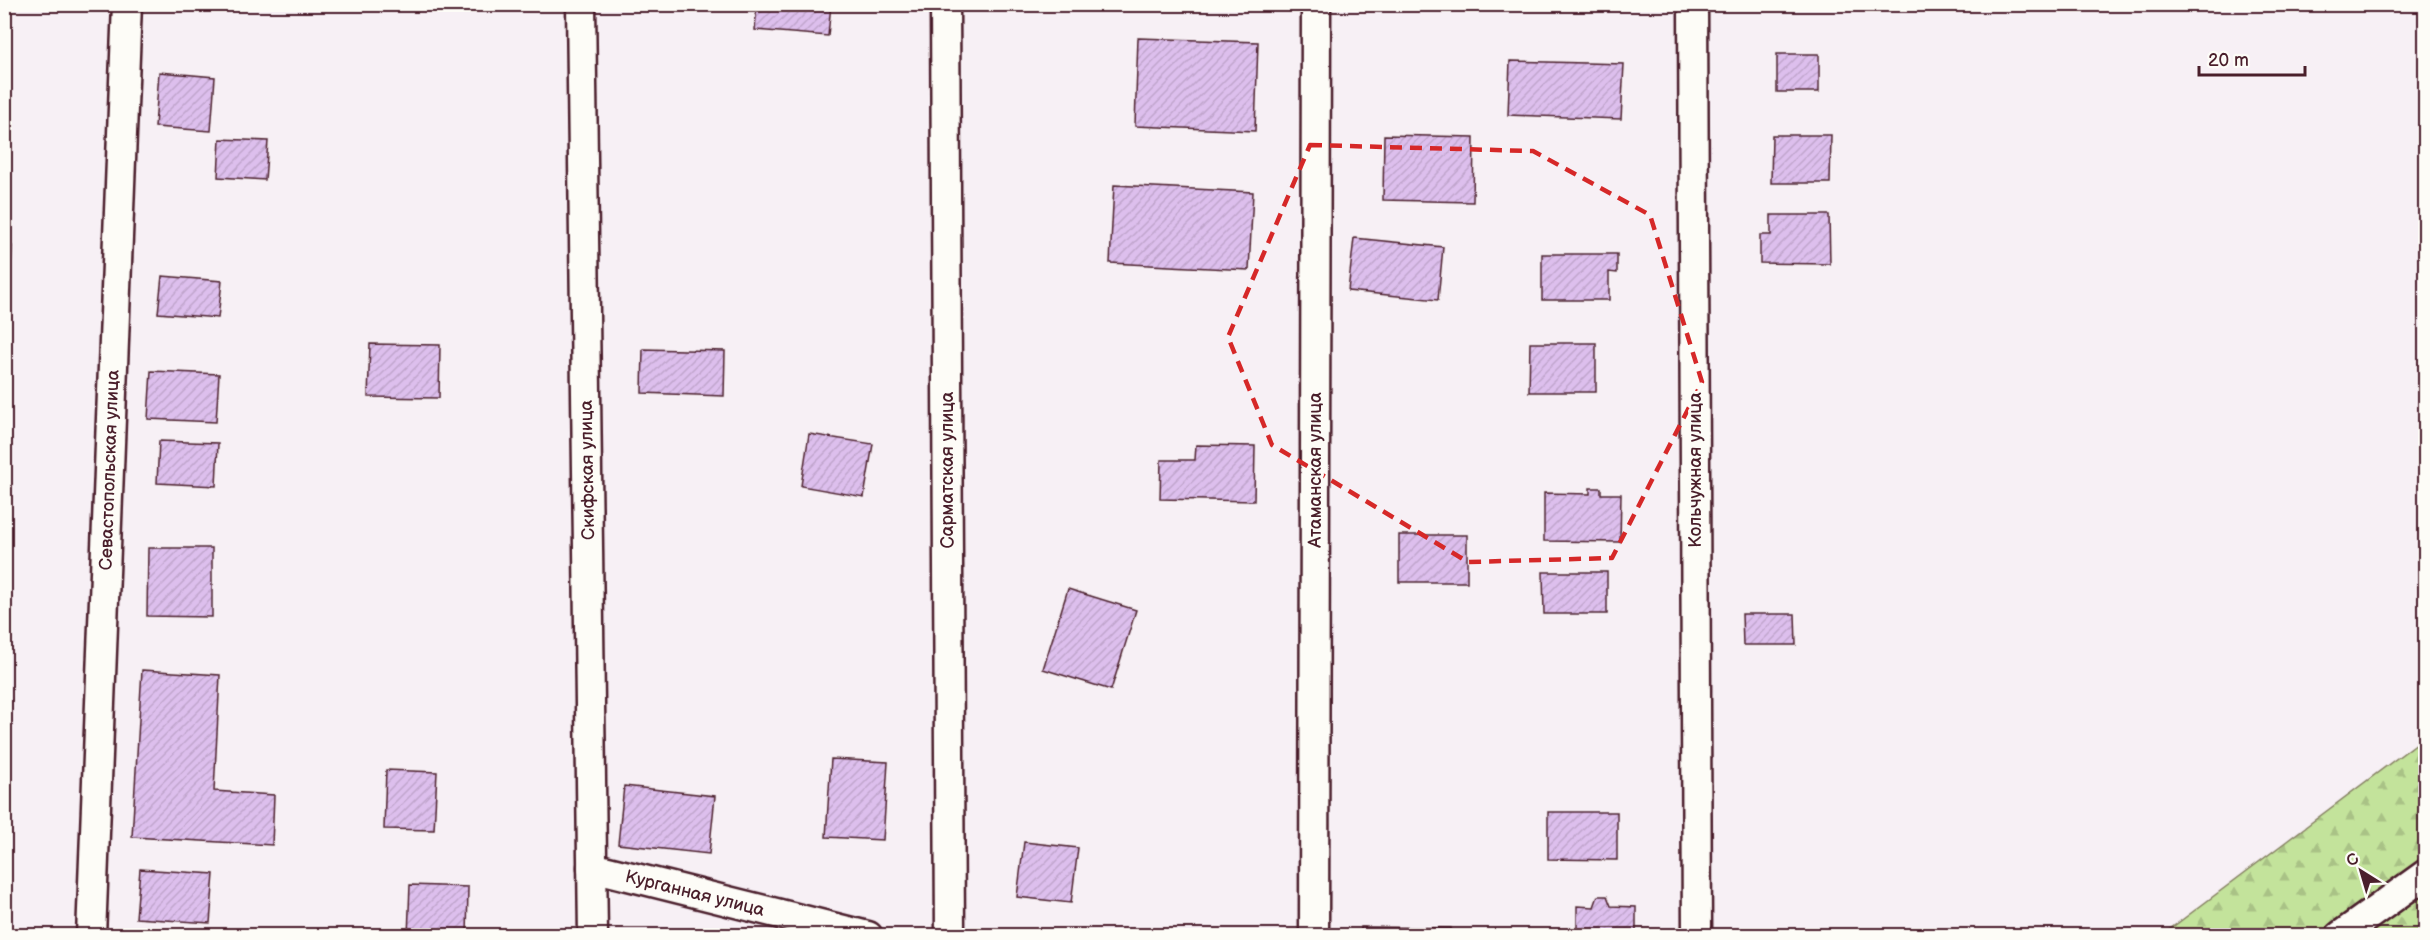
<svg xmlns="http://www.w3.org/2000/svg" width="2430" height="940" viewBox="0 0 2430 940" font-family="'Balsamiq Sans',sans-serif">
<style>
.forest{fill:url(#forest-firs);stroke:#868163;stroke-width:1.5}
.building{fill:url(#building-hatch);stroke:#4a1f2b;stroke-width:1.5}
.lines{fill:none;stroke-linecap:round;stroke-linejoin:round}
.minor-casing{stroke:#4a1f2b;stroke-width:33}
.minor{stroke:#fdfcf7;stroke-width:28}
.marked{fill:none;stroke:#d62828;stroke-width:4.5;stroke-dasharray:12 8;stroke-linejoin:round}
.labels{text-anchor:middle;stroke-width:6;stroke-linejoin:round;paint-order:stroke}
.street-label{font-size:18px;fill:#4a1f2b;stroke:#fdfcf7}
</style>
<defs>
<pattern id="forest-firs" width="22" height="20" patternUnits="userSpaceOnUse" patternTransform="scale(1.5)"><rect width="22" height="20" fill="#c3e39b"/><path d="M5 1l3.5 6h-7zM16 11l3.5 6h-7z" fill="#a9c286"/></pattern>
<pattern id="building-hatch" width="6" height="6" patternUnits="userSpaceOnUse" patternTransform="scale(1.5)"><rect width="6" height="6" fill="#ddbfed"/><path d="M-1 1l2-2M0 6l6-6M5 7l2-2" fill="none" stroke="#bfa4cb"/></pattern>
</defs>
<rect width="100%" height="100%" fill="#f7f0f5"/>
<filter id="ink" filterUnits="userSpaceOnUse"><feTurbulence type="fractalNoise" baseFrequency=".0167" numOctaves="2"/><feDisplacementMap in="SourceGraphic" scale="12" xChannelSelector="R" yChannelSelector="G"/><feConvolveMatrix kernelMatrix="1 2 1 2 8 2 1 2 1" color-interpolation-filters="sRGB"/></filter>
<g filter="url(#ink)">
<!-- forest -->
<polygon class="forest" points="2425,737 2425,935 2162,935"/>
<!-- building -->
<g class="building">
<polygon points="186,4 222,4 221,12"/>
<polygon points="757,4 831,4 828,36 755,30"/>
<polygon points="1138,38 1258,42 1255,131 1135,126"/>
<rect x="1777" y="54" width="42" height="38"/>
<polygon points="1510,61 1624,64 1621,119 1508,115"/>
<polygon points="159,72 215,77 211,131 155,127"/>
<polygon points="1384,135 1474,137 1473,202 1383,200"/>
<polygon points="1772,135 1831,135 1830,183 1771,183"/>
<polygon points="220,139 268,141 265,180 218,177"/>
<polygon points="1114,185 1253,192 1249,270 1110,263"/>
<polygon points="1771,215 1829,215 1830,264 1760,263 1760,235 1771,235"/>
<polygon points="1354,238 1443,247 1438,300 1348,291"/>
<polygon points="4,246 12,246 10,290 4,290"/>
<polygon points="1542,254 1617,254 1617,273 1609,272 1609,300 1542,300"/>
<polygon points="162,276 222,281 218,318 158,313"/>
<polygon points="1530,343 1596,343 1596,392 1529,392"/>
<polygon points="370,344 440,345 439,398 368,397"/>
<polygon points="643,349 725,351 724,396 642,393"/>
<polygon points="151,371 219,374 216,422 148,419"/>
<polygon points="809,434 873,444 864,497 801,486"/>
<polygon points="159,441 218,443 216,486 157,483"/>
<polygon points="1196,445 1255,446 1254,501 1160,499 1161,460 1195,460"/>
<polygon points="1590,488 1601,488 1601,494 1621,494 1620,542 1544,541 1544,493 1590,494"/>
<rect x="1399" y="535" width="68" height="47"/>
<polygon points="148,548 212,548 212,617 147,616"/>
<polygon points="1543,572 1607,572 1607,614 1544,614"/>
<polygon points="1068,589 1136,610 1111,690 1043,669"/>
<polygon points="1742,614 1795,614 1796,645 1743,645"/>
<polygon points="142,670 220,675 214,791 274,795 272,845 132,837"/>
<polygon points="831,759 888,762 883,840 826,837"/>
<polygon points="386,770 437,772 434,830 384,829"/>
<polygon points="624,786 715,796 709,854 618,844"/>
<polygon points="1548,812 1617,812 1617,860 1548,859"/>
<polygon points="1024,842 1078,848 1071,903 1017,897"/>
<polygon points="140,869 214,874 210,923 136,918"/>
<polygon points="410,885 468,887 467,936 408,936"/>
<polygon points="1598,896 1607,896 1611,906 1636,907 1636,936 1577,936 1577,906 1594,907"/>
<polygon points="1361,927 1451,928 1451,936 1361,936"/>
</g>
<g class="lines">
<!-- minor casing -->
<g class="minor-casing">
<g id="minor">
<polyline points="581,4 593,936"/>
<polyline points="945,4 950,936"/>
<polyline points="1693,4 1697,936"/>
<polyline points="592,867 868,936"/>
<polyline points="91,936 127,4"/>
<polyline points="1314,936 1316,4"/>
<polyline points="2340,936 2426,874"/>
</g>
</g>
<!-- minor -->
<use href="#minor" class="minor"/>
</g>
</g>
<!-- marked area -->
<path class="marked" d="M1310,145L1533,151L1650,215L1702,382L1612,558L1468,562L1272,445L1228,337Z"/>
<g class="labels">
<!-- street labels -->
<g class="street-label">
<text transform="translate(109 470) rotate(-88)" y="6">Севастопольская улица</text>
<text transform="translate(587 470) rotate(-91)" y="6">Скифская улица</text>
<text transform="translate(947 470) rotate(-90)" y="6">Сарматская улица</text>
<text transform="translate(1315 470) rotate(-90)" y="6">Атаманская улица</text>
<text transform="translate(1695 470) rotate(-90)" y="6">Кольчужная улица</text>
<text transform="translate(695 893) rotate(14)" y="6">Курганная улица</text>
</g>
</g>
<!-- margin -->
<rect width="2430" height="940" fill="none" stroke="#fdfcf7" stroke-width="24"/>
<rect x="12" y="12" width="2406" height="916" fill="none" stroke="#4a1f2b" stroke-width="2" filter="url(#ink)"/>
<!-- north arrow -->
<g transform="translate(2361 871) rotate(323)" stroke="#fdfcf7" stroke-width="4.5" paint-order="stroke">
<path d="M0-4.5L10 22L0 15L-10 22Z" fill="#4a1f2b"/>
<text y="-9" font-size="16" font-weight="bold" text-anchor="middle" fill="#4a1f2b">С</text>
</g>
<!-- scale -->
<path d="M2199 66v9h106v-9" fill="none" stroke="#4a1f2b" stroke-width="3"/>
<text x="2208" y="66" font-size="18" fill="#4a1f2b" stroke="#fdfcf7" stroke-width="4.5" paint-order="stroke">20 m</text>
</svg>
